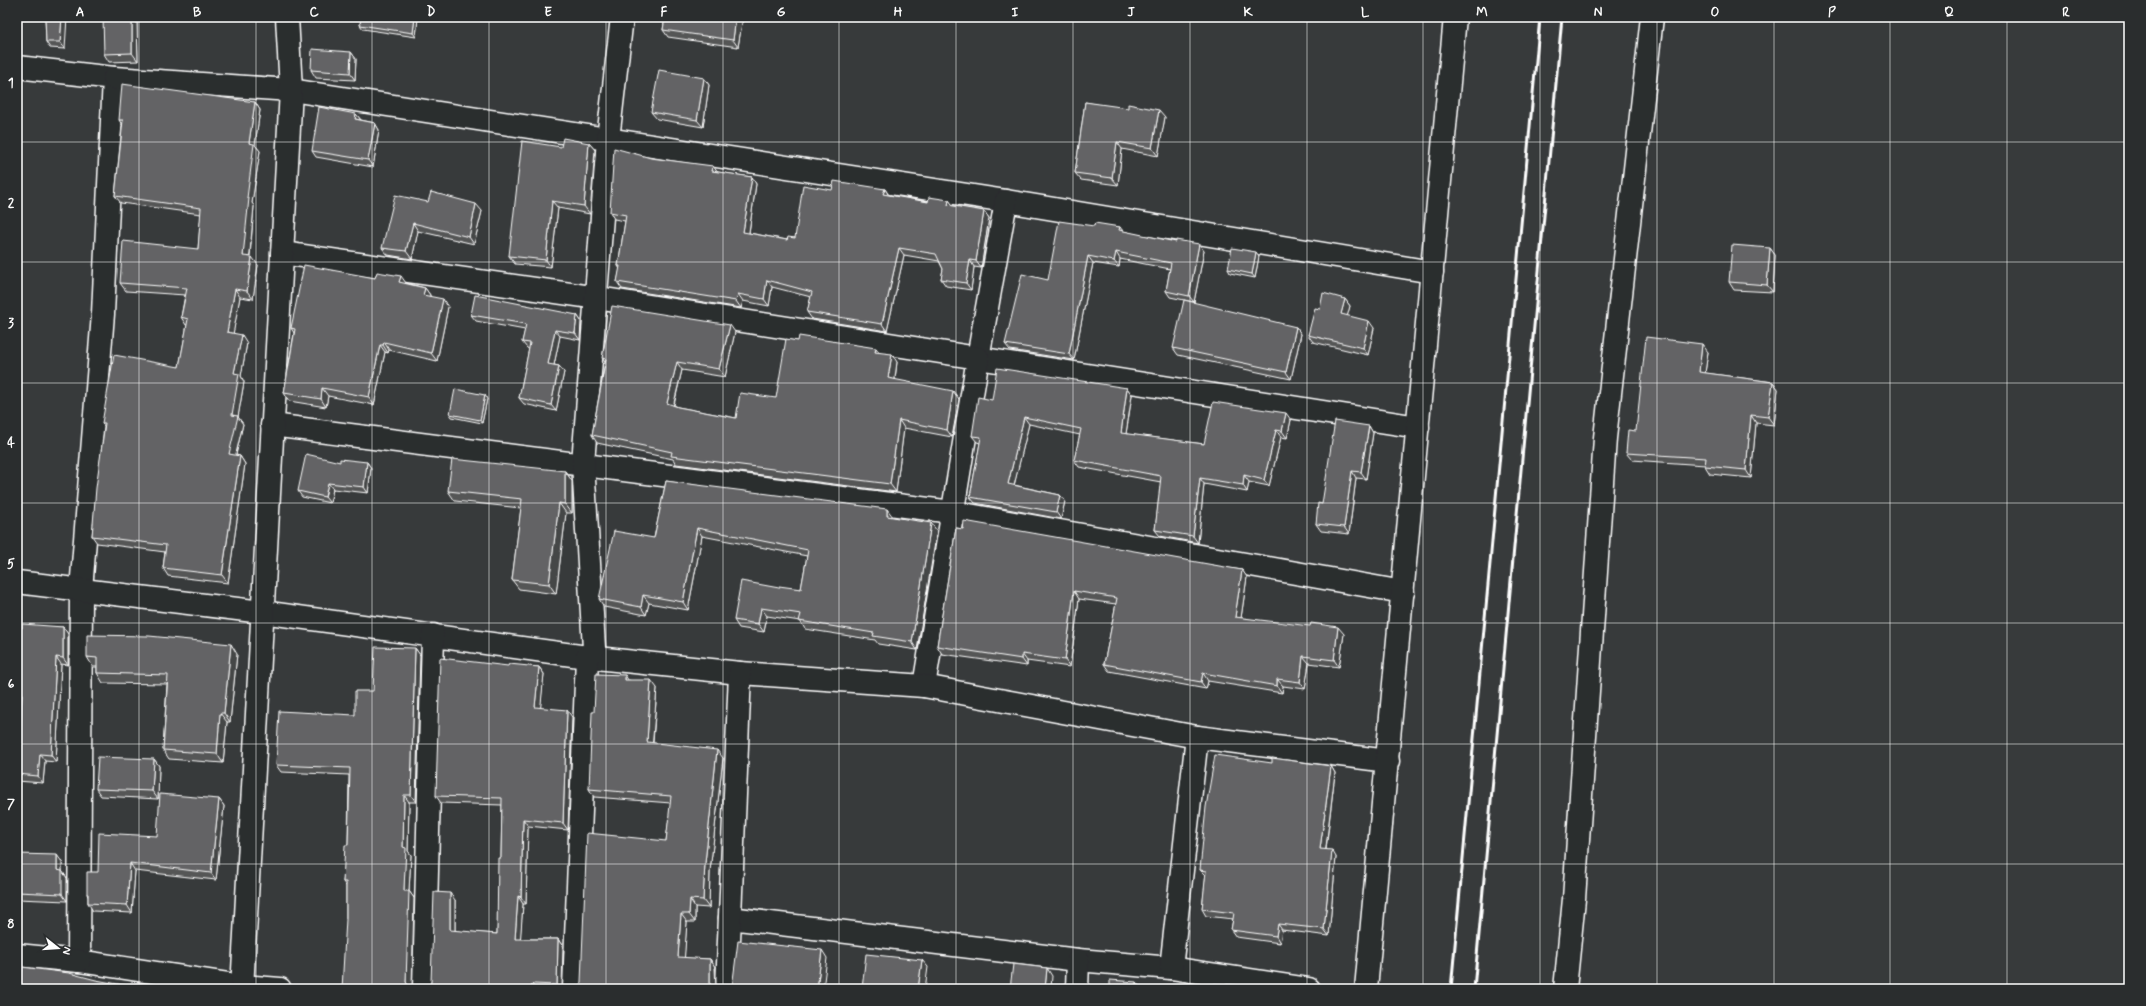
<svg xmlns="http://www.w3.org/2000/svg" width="2146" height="1006" viewBox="0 0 2146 1006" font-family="Mynerve,sans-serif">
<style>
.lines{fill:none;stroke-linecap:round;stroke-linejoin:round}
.minor-casing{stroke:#fff;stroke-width:25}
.minor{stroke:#2a2d2e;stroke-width:22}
.rail{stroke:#fff;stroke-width:3}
.wall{fill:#555657;stroke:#fff}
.shaded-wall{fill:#454647;stroke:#fff}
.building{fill:#636465;stroke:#fff}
.grid{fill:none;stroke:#fff;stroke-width:1;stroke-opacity:0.55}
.neatline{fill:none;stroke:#fff;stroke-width:1.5}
.grid-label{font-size:13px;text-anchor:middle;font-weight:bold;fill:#fff}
</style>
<rect width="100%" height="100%" fill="#373a3b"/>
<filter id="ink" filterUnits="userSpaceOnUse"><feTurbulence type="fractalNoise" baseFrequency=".025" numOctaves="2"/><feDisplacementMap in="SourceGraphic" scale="8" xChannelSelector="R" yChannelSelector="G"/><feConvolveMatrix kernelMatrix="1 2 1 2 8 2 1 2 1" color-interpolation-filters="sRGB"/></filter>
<g filter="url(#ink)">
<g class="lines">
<!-- minor casing -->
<g class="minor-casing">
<g id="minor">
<polyline points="17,67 114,78 103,314 81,590 79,961 242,986 280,989"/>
<polyline points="114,78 291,90 1006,201 1432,272"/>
<polyline points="1006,201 978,358 1418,427"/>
<polyline points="282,253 591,297 978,358 924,686"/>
<polyline points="272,425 952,512 1403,592"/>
<polyline points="17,582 262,612 587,657 740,673 924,686 1197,737 1388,761"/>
<polyline points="730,918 1078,960 1171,968 1309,989"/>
<polyline points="17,955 79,961"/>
<polyline points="1171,968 1197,737"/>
<polyline points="242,989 291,90 287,17"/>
<polyline points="424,989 433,635"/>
<polyline points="574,989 587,657 594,648 583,463 608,139 622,17"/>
<polyline points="727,989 740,673"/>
<polyline points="1077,989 1078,960"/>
<polyline points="1366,989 1455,17"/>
<polyline points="1565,989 1574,899 1605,438 1652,17"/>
</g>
</g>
<!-- minor -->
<use href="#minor" class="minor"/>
<!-- rail -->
<g class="rail">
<polyline points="1451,989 1540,17"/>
<polyline points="1474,989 1562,17"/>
</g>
</g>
<!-- wall -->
<g class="wall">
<polygon points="45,17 65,49 50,48 46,42"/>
<polygon points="361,17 418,17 416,37 363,29 360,25"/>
<polygon points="665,17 743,17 738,47 668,37 663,30"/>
<polygon points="137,19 138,61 109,62 104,54"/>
<polygon points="351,52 356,59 355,80 316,78 311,70"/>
<polygon points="704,78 709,85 703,127 657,119 651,112"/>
<polygon points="255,102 260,110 255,145 260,151 252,203 254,206 250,257 258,265 253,299 240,297 233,333 247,343 241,376 244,382 238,417 243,424 236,455 240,456 245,464 228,583 168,576 163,568 165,552 97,543 92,536 104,426 102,423 179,367 187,325 186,325 181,317 185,295 126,291 120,283 198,249 201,214 121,203 115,196 122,125 119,120"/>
<polygon points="1085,102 1165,117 1158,156 1122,149 1118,185 1081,180 1075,173"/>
<polygon points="356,114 361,120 375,123 379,130 373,167 316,157 312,151"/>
<polygon points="589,143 595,150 590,214 558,208 551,267 515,264 509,256 561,147"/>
<polygon points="651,158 717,172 752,177 756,184 749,233 787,240 795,238 832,190 885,189 889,195 928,202 949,200 953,206 984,211 989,218 981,268 974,267 971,290 946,286 941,279 943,269 939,261 904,255 887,331 812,319 807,312 811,297 772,287 769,306 743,301 741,308 622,289 617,282 620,269 618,266 625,221 614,219 610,212"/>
<polygon points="428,202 482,211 474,244 418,231 412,259 388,255 382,248"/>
<polygon points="1094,226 1120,227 1123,231 1204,251 1194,302 1170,297 1166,291 1170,269 1120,259 1119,267 1093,263 1074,360 1010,350 1005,344 1048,280"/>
<polygon points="1770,248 1775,255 1773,292 1734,290 1729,282"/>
<polygon points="1259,256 1255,278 1230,273 1228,269"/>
<polygon points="406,283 425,288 430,295 430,297 448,307 437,361 389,350 388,353 385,352 374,405 328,396 326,407 289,401 284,393 294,333 291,328"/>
<polygon points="1345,299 1350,306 1347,316 1374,328 1368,355 1313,342 1308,335 1320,309"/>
<polygon points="471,315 577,315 581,321 580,340 560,336 554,365 559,366 564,372 556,411 524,404 519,398 529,349 527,348 522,342 525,330 476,321"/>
<polygon points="1296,327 1301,334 1291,379 1178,355 1173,348"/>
<polygon points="735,332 725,377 682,370 674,405 678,407 736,418 776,398 880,353 897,362 895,380 959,399 952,437 904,428 896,492 676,464 673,459 597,443 592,435 605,362 602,358"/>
<polygon points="1708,352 1705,373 1773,382 1778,389 1774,425 1756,423 1751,478 1710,474 1705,466 1705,465 1632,460 1626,453 1636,431"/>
<polygon points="1127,388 1132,395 1126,434 1204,444 1291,420 1287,438 1281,437 1269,486 1249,482 1247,492 1204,484 1198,543 1160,536 1155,530 1161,482 1079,467 1074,460 1080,435 1029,424 1014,485 1060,495 1065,501 1061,519 975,503 970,497 980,443 977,442 972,436 992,400"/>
<polygon points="487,399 482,423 452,417 450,414"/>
<polygon points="1369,426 1373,433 1366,479 1356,478 1349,534 1321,531 1316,524 1322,504"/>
<polygon points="367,462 371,468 368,493 333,489 330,503 302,497 298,491"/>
<polygon points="565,471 572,481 572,513 566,513 556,594 519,589 512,580 521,508 455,501 448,491"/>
<polygon points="666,481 893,517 937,531 917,650 878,644 875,640 805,629 800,621 767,616 764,632 739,628 734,620 779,588 801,589 807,556 702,536 688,610 649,603 646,615 604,607 599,599 654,538"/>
<polygon points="956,528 1242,570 1247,577 1241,618 1344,634 1339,667 1309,663 1305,689 1283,686 1282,693 1208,681 1206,689 1109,671 1104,664 1116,604 1079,599 1070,667 1027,661 1027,666 942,654 937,646"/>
<polygon points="63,627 68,634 68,665 61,664 56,762 45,761 43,783 17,781 17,736 20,736 21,701 17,700 17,628"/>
<polygon points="415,648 420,655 416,802 409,802 408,851 411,855 409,891 414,898 346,919 346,886 343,882 348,845 349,775 281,772 276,765 355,715 373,691"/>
<polygon points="237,654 230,722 227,722 223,763 169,759 163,750 167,684 103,683 97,673 97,667 93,667 87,657"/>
<polygon points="508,666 539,667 544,674 540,708 572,717 568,830 528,826 526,904 523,904 520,939 558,939 563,947 562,989 429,989 455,900 455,931 497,934 501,858 502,805 441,803 436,796"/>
<polygon points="629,680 657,688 653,743 723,758 710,871 709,908 695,907 695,922 687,922 684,958 710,959 715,967 716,989 578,989 666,841 671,803 594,797 589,789"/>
<polygon points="154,759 159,766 158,799 101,796 96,789"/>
<polygon points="1272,763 1331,766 1335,773 1326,850 1336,857 1329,936 1282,930 1280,943 1236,937 1231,930 1233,919 1206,916 1202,909 1206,876 1200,870"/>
<polygon points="219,799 224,806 216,880 135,871 132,913 93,911 88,903 88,897 87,894 98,872 157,836"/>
<polygon points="17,854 62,862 62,871 67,878 67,901 17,899"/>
</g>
<!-- shaded-wall -->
<g class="shaded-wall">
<polygon points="62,17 67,17 65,49 60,42"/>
<polygon points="132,17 136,17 137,19 138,61 132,53"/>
<polygon points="415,17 418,17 416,37 413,33"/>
<polygon points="736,17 743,17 738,47 733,40"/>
<polygon points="351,52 356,59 355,80 350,73"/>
<polygon points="704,78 709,85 703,127 697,120"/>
<polygon points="255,102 260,110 255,145 260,151 252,203 254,206 249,264 243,256 249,143"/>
<polygon points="1159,110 1165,117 1158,156 1152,148"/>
<polygon points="356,114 361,120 355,119"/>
<polygon points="375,123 379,130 373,167 368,160"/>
<polygon points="1117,142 1122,149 1118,185 1112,178"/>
<polygon points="589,143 595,150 590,214 584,206"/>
<polygon points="713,166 718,173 712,171"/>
<polygon points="752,177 756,184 748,239 743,232"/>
<polygon points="885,189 889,196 883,194"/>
<polygon points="949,200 954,207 948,205"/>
<polygon points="552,201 558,208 551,267 546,260"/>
<polygon points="476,204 482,211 474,244 469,237"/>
<polygon points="984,211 989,218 981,268 976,261"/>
<polygon points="413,223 418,231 412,259 406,251"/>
<polygon points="1199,244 1204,251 1194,302 1189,296"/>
<polygon points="899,248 904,255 887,331 882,324"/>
<polygon points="1770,248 1775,255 1773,292 1767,285"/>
<polygon points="1116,252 1120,259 1119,267 1114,261"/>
<polygon points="1256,252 1259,256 1255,278 1252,274"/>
<polygon points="1088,256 1093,263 1074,360 1069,354"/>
<polygon points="252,257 258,265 253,299 247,291"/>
<polygon points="970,260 974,267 971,290 966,283"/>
<polygon points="401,276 406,283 405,290 399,282"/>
<polygon points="767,280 772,287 769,306 764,299"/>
<polygon points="425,288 430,295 428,303 423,295"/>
<polygon points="235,289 240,297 232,340 227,332"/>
<polygon points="738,294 743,301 741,308 736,301"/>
<polygon points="443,299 448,307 437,361 431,353"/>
<polygon points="1345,299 1350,306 1346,321 1341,314"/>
<polygon points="577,315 581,321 580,340 575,333"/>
<polygon points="1369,321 1374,328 1368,355 1363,348"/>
<polygon points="730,325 735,332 725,377 719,369"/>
<polygon points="1296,327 1301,334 1291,379 1286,372"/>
<polygon points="555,330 560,336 553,370 548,364"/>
<polygon points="242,335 247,343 241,376 244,382 238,417 243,424 234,462 229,454 234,373"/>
<polygon points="384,342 389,350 388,353 383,345"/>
<polygon points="1702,344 1708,352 1704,380 1699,372"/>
<polygon points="380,345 385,352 374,405 369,397"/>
<polygon points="876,348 882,355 875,352"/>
<polygon points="892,354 897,362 894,386 888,378"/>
<polygon points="677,362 682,370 672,411 667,403"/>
<polygon points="559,366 564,372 556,411 551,405"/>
<polygon points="1773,382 1778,389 1774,425 1768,417"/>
<polygon points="322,388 328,396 326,407 321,399"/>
<polygon points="1127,388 1132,395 1125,440 1121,433"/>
<polygon points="953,391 959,399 952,437 947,430"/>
<polygon points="485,395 487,399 482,423 480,420"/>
<polygon points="1286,413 1291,420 1287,438 1282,431"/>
<polygon points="1751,415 1756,423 1751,478 1746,470"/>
<polygon points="1024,417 1029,424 1013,490 1008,484"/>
<polygon points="899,420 904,428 896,492 890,484"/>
<polygon points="1369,426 1373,433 1366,479 1361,472"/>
<polygon points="1276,430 1281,437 1269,486 1264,480"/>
<polygon points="240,456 245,464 228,583 222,575"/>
<polygon points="367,462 371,468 368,493 364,487"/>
<polygon points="565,471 572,481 572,513 565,504"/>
<polygon points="1352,471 1356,478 1349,534 1344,527"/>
<polygon points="1244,475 1249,482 1247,492 1243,485"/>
<polygon points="1200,478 1204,484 1198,543 1193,536"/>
<polygon points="328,483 333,489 330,503 325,497"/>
<polygon points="1060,495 1065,501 1061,519 1056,512"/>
<polygon points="559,503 566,513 556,594 549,584"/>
<polygon points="887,509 893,517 887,516"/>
<polygon points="931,523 937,531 917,650 912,642"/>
<polygon points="697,528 702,536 688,610 683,602"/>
<polygon points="1242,570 1247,577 1240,625 1235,617"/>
<polygon points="1074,591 1079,599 1070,667 1065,660"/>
<polygon points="643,595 649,603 646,615 641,607"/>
<polygon points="761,608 767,616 764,632 758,624"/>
<polygon points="63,627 68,634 68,665 63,658"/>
<polygon points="1338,627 1344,634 1339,667 1334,660"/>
<polygon points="231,644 237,654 230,722 224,713"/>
<polygon points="415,648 420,655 416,802 411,795"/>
<polygon points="1022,654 1027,661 1027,666 1022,659"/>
<polygon points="1303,656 1309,663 1305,689 1300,682"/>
<polygon points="56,657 61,664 56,762 51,755"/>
<polygon points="539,667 544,674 540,714 535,707"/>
<polygon points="1203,673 1208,681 1206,689 1201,682"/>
<polygon points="625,675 630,683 625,680"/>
<polygon points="1277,679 1283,686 1282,693 1277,686"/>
<polygon points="651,680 657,688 652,750 647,742"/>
<polygon points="567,710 572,717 568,830 563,823"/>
<polygon points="220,713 227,722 223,763 217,754"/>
<polygon points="717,750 723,758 710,871 709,908 703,900 705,863"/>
<polygon points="40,754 45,761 43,783 38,776"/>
<polygon points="154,759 159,766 158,799 152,791"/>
<polygon points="1331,766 1335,773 1325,855 1320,849"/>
<polygon points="404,795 409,802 408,851 411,855 409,891 414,898 412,989 410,989 406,982 404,889 403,847"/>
<polygon points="219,799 224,806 216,880 211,873"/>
<polygon points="523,819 528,826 526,904 521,897"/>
<polygon points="1332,850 1336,857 1329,936 1324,929"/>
<polygon points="57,855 62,862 62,871 67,878 67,901 62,894 57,870"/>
<polygon points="130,863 135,871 132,913 127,905"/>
<polygon points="450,893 455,900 455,937 450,930"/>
<polygon points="518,896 523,904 520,946 515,939"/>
<polygon points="690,899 695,907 695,922 689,914"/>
<polygon points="681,914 687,922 684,965 678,957"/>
<polygon points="1278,924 1282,930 1280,943 1276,936"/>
<polygon points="558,939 563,947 562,989 560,989 557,985"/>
<polygon points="822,950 827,958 823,989 817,989"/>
<polygon points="710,959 715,967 716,989 712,989 710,987"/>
<polygon points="922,960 928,967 925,989 918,989"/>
<polygon points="1047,968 1052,976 1051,989 1045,989"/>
<polygon points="1136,982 1139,986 1139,989 1136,989"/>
<polygon points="532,984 535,989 531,989"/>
</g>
<!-- building -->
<g class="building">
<polygon points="45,17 62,17 60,42 46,42"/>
<polygon points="103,17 132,17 132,53 104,54"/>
<polygon points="361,17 415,17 413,33 360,25"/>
<polygon points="665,17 736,17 733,40 663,30"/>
<polygon points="312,49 351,52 350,73 311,70"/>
<polygon points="659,70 704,78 697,120 651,112"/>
<polygon points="122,84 255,102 249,143 254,144 247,198 249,198 243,256 252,257 247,291 235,289 227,332 242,335 234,373 239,374 232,415 238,416 229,454 240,456 222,575 163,568 166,545 92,536 96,488 105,423 102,423 114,355 179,367 188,319 181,317 187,288 120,283 123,241 198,249 201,208 115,196 123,120 119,120"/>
<polygon points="1085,102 1128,108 1128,104 1159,110 1152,148 1117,142 1112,178 1075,173"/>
<polygon points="319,107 356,114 355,119 375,123 368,160 312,151"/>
<polygon points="563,138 589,143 584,206 552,201 546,260 509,256 522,141 561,147"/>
<polygon points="614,148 651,158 713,166 712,171 752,177 743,232 787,240 788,237 795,238 803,185 832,190 834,181 885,189 883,194 928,202 929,197 949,200 948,205 984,211 976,261 970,260 966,283 941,279 943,269 936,254 899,248 882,324 807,312 812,292 767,280 764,299 738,294 736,301 617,282 620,266 618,266 626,215 610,212"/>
<polygon points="431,192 476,204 469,237 413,223 406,251 382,248 395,195 428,202"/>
<polygon points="1059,221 1094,226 1095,223 1120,227 1119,230 1176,242 1176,240 1199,244 1189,296 1166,291 1171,263 1116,252 1114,261 1088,256 1069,354 1005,344 1022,274 1048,280"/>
<polygon points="1732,245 1770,248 1767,285 1729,282"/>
<polygon points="1232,248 1256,252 1252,274 1228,269"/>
<polygon points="304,265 375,278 377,272 401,276 399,282 425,288 423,295 443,299 431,353 384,342 383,345 380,345 369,397 322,388 321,399 284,393 295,329 291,328"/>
<polygon points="1323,293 1345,299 1341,314 1369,321 1363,348 1308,335 1315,308 1320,309"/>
<polygon points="475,295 577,315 575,333 555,330 548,364 559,366 551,405 519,398 530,343 522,342 526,324 471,315"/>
<polygon points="1184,300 1296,327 1286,372 1173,348"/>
<polygon points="612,306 730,325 719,369 677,362 667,403 678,407 736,418 740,393 776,398 786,339 798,341 799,336 876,348 875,352 892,354 888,378 953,391 947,430 899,420 890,484 671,456 672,452 592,435 606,359 602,358"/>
<polygon points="1646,337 1702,344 1699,372 1773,382 1768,417 1751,415 1746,470 1705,466 1706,458 1626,453 1628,430 1636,431"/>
<polygon points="997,368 1127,388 1121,433 1204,444 1213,402 1286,413 1282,431 1276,430 1264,480 1244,475 1243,485 1200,478 1193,536 1155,530 1161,476 1074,460 1081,429 1024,417 1008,484 1060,495 1056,512 970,497 981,437 972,436 978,397 992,400"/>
<polygon points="455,389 485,395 480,420 450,414"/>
<polygon points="1335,421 1369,426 1361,472 1352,471 1344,527 1316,524 1318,503 1322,504"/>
<polygon points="306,454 340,462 340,459 367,462 364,487 328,483 325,497 298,491"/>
<polygon points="452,459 565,471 565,504 559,503 549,584 512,580 522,499 448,491"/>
<polygon points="666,481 887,509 887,516 931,523 912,642 873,636 874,633 799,621 801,614 761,608 758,624 734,620 741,581 779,588 779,586 801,589 808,550 697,528 683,602 643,595 641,607 599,599 614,531 654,538"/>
<polygon points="964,521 1242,570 1235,617 1310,626 1311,623 1338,627 1334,660 1303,656 1300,682 1277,679 1277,686 1203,673 1201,682 1104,664 1117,598 1074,591 1065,660 1022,654 1022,659 937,646 956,528 963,529"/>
<polygon points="22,624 63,627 63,658 56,657 51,755 40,754 38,776 17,774 17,736 20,736 22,694 17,693 17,628 22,628"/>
<polygon points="87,635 149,636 231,644 224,713 220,713 217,754 163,750 168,675 97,673 97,658 87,657"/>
<polygon points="375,647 415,648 411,795 404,795 403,847 406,848 404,889 404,891 409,891 406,982 410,989 342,989 346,919 346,882 343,882 345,845 348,845 350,768 276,765 279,711 355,715 355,691 373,691"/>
<polygon points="440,658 508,666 509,664 539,667 535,707 567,710 563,823 523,819 521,897 518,896 515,939 558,939 557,985 532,984 531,989 429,989 431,982 434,892 450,893 450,930 497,934 498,858 501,858 502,798 436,796"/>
<polygon points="596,674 625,675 625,680 651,680 647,742 717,750 705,863 703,900 690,899 689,914 681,914 678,957 710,959 710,987 712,989 578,989 581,982 587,833 666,841 671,796 589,789 592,712 594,712"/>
<polygon points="1215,755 1272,763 1272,758 1331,766 1320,849 1332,850 1324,929 1278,924 1276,936 1231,930 1234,913 1202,909 1206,871 1200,870 1206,807"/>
<polygon points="98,757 154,759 152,791 96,789"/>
<polygon points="160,794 219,799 211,873 130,863 127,905 88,903 88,894 87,894 87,872 98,872 99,833 157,836"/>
<polygon points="17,854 57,855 57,870 62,871 62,894 17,892"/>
<polygon points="738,941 822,950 817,989 731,989 732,988"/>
<polygon points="866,954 922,960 918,989 862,989"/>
<polygon points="1013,964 1047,968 1045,989 1010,989"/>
<polygon points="22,967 69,973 96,980 145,989 17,989 17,971 22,972"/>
<polygon points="1110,980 1136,982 1136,989 1110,989"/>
<polygon points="1214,984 1247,986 1270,989 1213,989"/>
<polygon points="148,987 163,989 148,989"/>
</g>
</g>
<!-- grid -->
<path class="grid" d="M139,17V989M256,17V989M372,17V989M489,17V989M606,17V989M723,17V989M839,17V989M956,17V989M1073,17V989M1190,17V989M1307,17V989M1423,17V989M1540,17V989M1657,17V989M1774,17V989M1890,17V989M2007,17V989M17,142H2129M17,262H2129M17,383H2129M17,503H2129M17,623H2129M17,744H2129M17,864H2129"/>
<!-- margin -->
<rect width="2146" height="1006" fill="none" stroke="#2a2d2e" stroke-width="44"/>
<!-- north arrow -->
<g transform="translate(58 948) rotate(107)" stroke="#2a2d2e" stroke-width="3" paint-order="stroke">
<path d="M0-3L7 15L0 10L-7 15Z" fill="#ffffff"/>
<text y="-6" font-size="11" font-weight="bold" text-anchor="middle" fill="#ffffff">N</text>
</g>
<rect x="22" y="22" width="2102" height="962" class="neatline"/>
<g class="grid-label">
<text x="80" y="16">A</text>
<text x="197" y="16">B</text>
<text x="314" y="16">C</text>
<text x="431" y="16">D</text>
<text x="548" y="16">E</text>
<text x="664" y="16">F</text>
<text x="781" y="16">G</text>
<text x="898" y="16">H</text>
<text x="1015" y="16">I</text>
<text x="1131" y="16">J</text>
<text x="1248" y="16">K</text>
<text x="1365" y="16">L</text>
<text x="1482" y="16">M</text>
<text x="1598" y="16">N</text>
<text x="1715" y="16">O</text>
<text x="1832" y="16">P</text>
<text x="1949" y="16">Q</text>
<text x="2066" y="16">R</text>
<text x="11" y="87">1</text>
<text x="11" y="207">2</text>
<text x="11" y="327">3</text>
<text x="11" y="447">4</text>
<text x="11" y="568">5</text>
<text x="11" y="688">6</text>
<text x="11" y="808">7</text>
<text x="11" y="928">8</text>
</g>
</svg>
